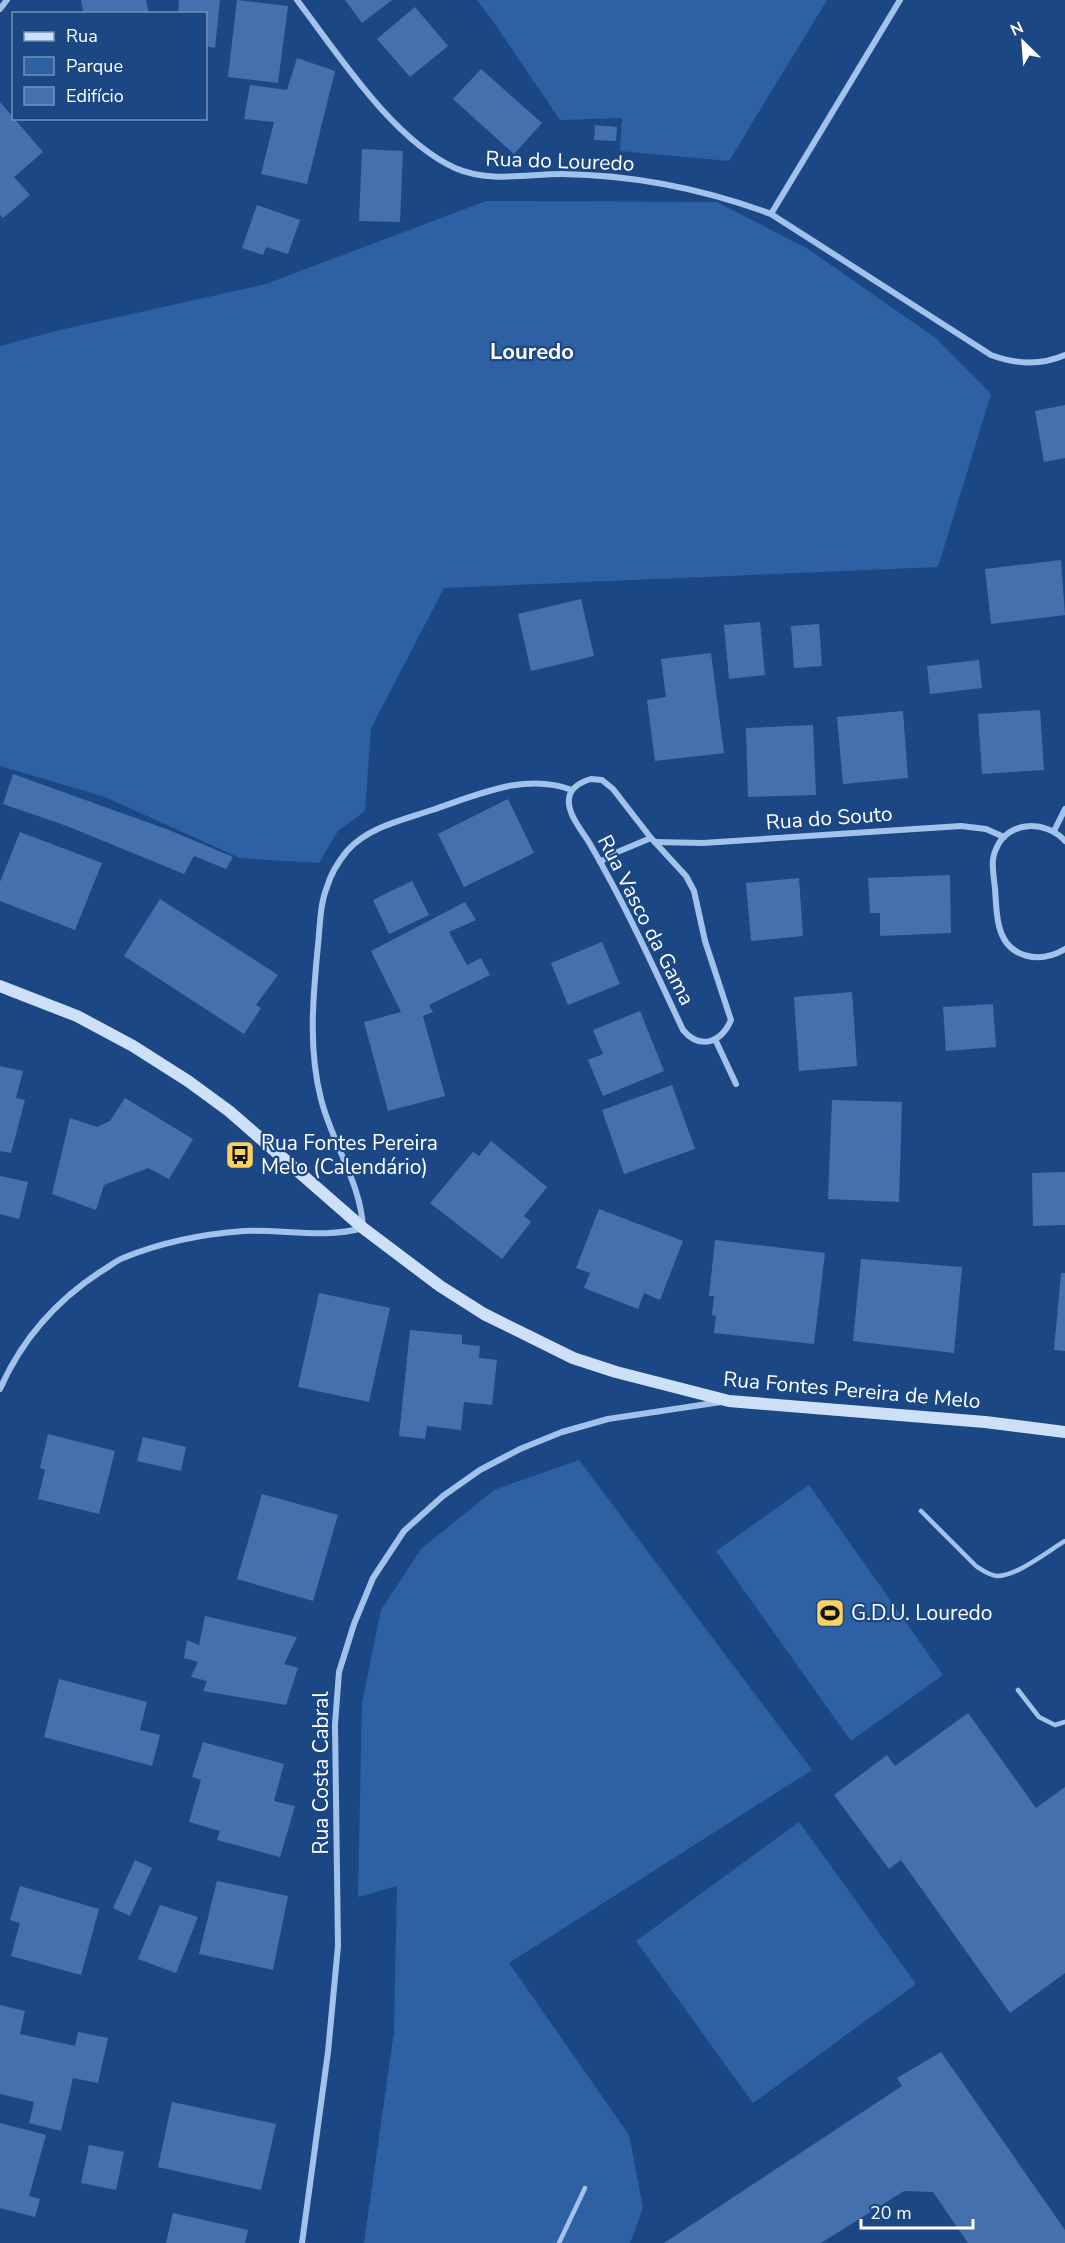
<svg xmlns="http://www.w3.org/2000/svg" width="1065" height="2243" viewBox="0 0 1065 2243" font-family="'Nunito Sans',sans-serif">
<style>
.green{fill:#2e61a3}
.building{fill:#4471ae}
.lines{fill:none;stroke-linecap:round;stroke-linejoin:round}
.lane{stroke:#a2c2eb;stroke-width:4.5}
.street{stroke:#a2c2eb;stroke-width:6}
.secondary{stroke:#cee0f8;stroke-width:12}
.labels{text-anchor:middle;stroke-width:4.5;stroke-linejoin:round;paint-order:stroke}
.street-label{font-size:21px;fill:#fff;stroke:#1b4885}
.poi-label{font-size:21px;fill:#fff;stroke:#1b4885;text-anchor:start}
.neighbourhood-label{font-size:22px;font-weight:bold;fill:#fff;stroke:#1b4885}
</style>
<rect width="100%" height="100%" fill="#1b4885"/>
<!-- green -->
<g class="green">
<polygon points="477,0 827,0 729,161 620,151 622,118 560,120 495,24"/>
<polygon points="486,201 717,202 808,249 937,339 991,394 938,567 444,588 371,728 365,811 338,831 319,863 240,858 105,797 0,766 0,346 60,330 266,284"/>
<polygon points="579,1460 812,1770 509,1963 629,2135 643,2208 630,2243 364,2243 394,2032 397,1886 358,1897 362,1703 381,1610 421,1549 494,1490"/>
<polygon points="809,1485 943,1675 851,1741 716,1551"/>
<polygon points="799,1822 916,1984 753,2103 636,1941"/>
</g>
<!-- building -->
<g class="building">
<polygon points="81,0 146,0 149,14 84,14"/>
<polygon points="179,0 220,0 215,48 206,46 206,14 178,14"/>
<polygon points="237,0 288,6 278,83 228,77"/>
<polygon points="345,0 392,0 362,23"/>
<polygon points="415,7 448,46 410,77 377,39"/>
<polygon points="297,58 335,71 307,184 261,174 274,122 244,119 250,85 287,90"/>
<polygon points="481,69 542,123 514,154 453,99"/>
<polygon points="0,102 43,152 14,177 30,195 3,218 0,215"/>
<polygon points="595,125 617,127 616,141 594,140"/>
<polygon points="362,149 403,151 400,222 359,221"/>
<polygon points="257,205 300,220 288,254 266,247 263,255 242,248"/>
<polygon points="1065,405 1065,458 1044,462 1035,411"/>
<polygon points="1061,560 1065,615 991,624 985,569"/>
<polygon points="581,599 594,656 531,671 518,614"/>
<polygon points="760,622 765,675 729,679 724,625"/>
<polygon points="819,624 822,666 794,668 791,626"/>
<polygon points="711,653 724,753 655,761 647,700 666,697 661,659"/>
<polygon points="979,660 982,688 930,694 927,666"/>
<polygon points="1040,710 1044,770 982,774 978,714"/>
<polygon points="903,711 908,778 843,784 837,717"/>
<polygon points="813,725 816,795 748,797 746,728"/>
<polygon points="13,774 169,830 233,857 226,869 194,856 184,874 67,826 3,804"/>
<polygon points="508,799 534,853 464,887 438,834"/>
<polygon points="20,832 102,863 75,930 0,901 0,882"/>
<polygon points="950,875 951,933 880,936 880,913 870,913 868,878"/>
<polygon points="799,878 803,936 751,941 746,883"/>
<polygon points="412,881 429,915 389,934 373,900"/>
<polygon points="160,899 278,975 256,1005 261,1008 244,1034 124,956"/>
<polygon points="465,902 476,920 449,932 467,965 481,958 490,975 429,1005 433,1012 423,1016 445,1096 388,1111 364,1022 401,1012 371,951"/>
<polygon points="602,942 620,984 568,1005 551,963"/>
<polygon points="852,992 857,1066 799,1071 794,997"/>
<polygon points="993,1004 996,1047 946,1051 943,1007"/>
<polygon points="640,1011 664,1071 603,1096 588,1060 603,1054 593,1030"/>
<polygon points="0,1066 23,1071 16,1098 25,1100 11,1153 0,1151"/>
<polygon points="672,1085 695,1149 624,1174 602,1110"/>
<polygon points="125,1098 193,1139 169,1179 148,1168 104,1185 96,1210 52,1194 70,1118 97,1127 110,1121"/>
<polygon points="832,1100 902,1102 899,1202 828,1199"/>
<polygon points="491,1141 547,1187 524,1216 531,1222 502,1259 430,1203 473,1152 479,1156"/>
<polygon points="1065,1172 1065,1225 1033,1226 1032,1173"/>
<polygon points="0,1176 28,1182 19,1219 0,1214"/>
<polygon points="599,1209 683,1241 660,1300 644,1293 638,1309 584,1288 590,1273 576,1268"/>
<polygon points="715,1240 825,1253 814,1344 714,1333 716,1316 712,1315 714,1296 709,1296"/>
<polygon points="861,1259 962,1267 954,1353 853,1341"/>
<polygon points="1061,1273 1065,1273 1065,1351 1054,1350"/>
<polygon points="319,1293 390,1308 369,1402 298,1387"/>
<polygon points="410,1330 462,1335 462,1344 480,1346 479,1358 497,1360 492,1405 464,1402 461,1430 427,1426 425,1439 399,1436"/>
<polygon points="48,1434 115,1451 99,1514 38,1499 45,1470 40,1468"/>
<polygon points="143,1437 186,1447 181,1471 137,1461"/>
<polygon points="262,1494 338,1515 313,1601 237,1579"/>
<polygon points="205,1616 297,1637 284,1664 298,1668 286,1705 203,1691 207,1681 191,1677 198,1662 184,1658 187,1640 199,1645"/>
<polygon points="59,1679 147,1702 140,1730 160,1735 152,1766 44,1737"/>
<polygon points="968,1713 1036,1808 1065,1787 1065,1973 1010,2013 901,1860 889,1869 834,1795 887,1755 895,1766"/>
<polygon points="203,1742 284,1764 274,1801 295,1806 280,1857 217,1840 220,1831 189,1822 201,1780 192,1777"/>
<polygon points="135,1860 152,1868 130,1916 113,1908"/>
<polygon points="217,1881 288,1896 273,1970 199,1954"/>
<polygon points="20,1886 99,1909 81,1975 11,1956 20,1923 10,1920"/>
<polygon points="160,1905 198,1917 176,1973 138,1959"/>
<polygon points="0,2005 25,2011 20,2034 75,2046 78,2032 108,2038 98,2083 73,2078 61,2131 29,2123 34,2102 0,2094"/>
<polygon points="941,2052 1065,2230 1065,2243 968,2243 933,2192 904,2191 821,2243 664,2243 902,2086 897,2078"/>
<polygon points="172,2102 276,2124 261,2190 158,2167"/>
<polygon points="0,2123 46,2135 29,2196 40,2199 35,2217 0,2208"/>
<polygon points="89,2145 124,2152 116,2190 81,2183"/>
<polygon points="173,2213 248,2230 245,2243 166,2243"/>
</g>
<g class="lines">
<!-- lane -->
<g class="lane">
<path d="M921,1511L976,1566C982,1570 989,1575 997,1576C1017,1576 1048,1551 1065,1541"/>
<polyline points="1018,1690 1039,1717 1055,1725 1065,1722"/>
<polyline points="559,2243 585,2188"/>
</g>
<!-- street -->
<g class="street">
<path d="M297,0C338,54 392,139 455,168C489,183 527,174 562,174C634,175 704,189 771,214L991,355C1015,364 1040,366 1065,355"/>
<polyline points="0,9 7,0"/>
<polyline points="771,214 900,0"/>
<path d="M591,779L602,780L613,789L651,838L686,876L694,891L705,941L731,1020C721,1043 700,1050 683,1030C654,968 625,904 590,844C583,832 567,814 569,799C570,787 581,782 591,779Z"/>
<polyline points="1054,831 1065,809"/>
<path d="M1065,841C1046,820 1008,820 996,849C990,861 994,876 995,889C996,901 996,914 999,926C1007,959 1040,964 1065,949"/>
<polyline points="655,842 703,843 961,826 986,829 1004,837"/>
<polyline points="600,862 615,853 651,838"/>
<polyline points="715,1039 736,1084"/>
<path d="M0,1389C21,1341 56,1301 100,1272C108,1268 115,1261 123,1258C162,1242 203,1234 244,1231C283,1229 324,1239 363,1228C361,1183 332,1143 321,1099C308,1049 313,996 318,945C320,926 320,904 327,887C331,873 338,862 347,851C368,827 403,820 432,810C477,795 525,772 572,790"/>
<polyline points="302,2243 328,2052 338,1946 335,1724 339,1672 354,1624 373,1578 404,1531 443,1496 480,1470 520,1449 562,1432 608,1419 721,1402"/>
</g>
<!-- secondary -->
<polyline class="secondary" points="0,986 77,1016 133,1046 188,1081 229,1111 363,1228 440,1286 484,1314 573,1358 616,1372 729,1401 985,1422 1065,1432"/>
</g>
<!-- icons -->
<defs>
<g id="bus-square" transform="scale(1.5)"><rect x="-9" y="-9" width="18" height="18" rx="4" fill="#fcd15f" stroke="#1b4885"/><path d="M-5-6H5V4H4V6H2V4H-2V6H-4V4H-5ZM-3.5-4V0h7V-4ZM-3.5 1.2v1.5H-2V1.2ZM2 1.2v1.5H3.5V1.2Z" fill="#111"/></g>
<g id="stadium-square" transform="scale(1.5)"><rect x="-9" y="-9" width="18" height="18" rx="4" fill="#fcd15f" stroke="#1b4885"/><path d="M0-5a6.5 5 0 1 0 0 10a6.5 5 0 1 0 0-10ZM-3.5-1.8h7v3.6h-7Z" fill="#111"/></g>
</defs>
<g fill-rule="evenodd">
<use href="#bus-square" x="240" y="1155"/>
<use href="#stadium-square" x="830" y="1613"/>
</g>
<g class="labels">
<!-- street labels -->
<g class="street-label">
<text transform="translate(560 161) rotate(2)" y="7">Rua do Louredo</text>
<text transform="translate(829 818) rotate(-4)" y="7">Rua do Souto</text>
<text transform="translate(646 920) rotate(63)" y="7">Rua Vasco da Gama</text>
<text transform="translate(852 1390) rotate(5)" y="7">Rua Fontes Pereira de Melo</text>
<text transform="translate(321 1773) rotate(-90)" y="7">Rua Costa Cabral</text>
</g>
<!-- poi labels -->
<g class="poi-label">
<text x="261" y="1150">Rua Fontes Pereira<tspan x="261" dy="24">Melo (Calendário)</tspan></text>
<text x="851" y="1620">G.D.U. Louredo</text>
</g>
<!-- neighbourhood labels -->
<g class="neighbourhood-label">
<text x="532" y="359">Louredo</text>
</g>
</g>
<!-- legend -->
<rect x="12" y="12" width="195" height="108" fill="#1b4885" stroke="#7691b6" stroke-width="1.5"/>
<rect x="24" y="32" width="30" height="9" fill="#cee0f8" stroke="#7691b6" stroke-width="1.5"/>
<text x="66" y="42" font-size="18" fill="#ffffff">Rua</text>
<rect x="24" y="57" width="30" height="18" fill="#2e61a3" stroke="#7691b6" stroke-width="1.5"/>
<text x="66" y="72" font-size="18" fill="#ffffff">Parque</text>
<rect x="24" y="87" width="30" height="18" fill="#4471ae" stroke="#7691b6" stroke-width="1.5"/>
<text x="66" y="102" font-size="18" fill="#ffffff">Edifício</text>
<!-- north arrow -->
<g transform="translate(1023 42) rotate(335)" stroke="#1b4885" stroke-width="4.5" paint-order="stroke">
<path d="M0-4.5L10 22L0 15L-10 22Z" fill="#ffffff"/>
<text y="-9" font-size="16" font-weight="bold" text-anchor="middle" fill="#ffffff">N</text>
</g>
<!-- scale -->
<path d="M861 2219v9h112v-9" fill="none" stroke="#ffffff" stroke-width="3"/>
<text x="870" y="2219" font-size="18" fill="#ffffff" stroke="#1b4885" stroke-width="4.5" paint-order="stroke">20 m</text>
</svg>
